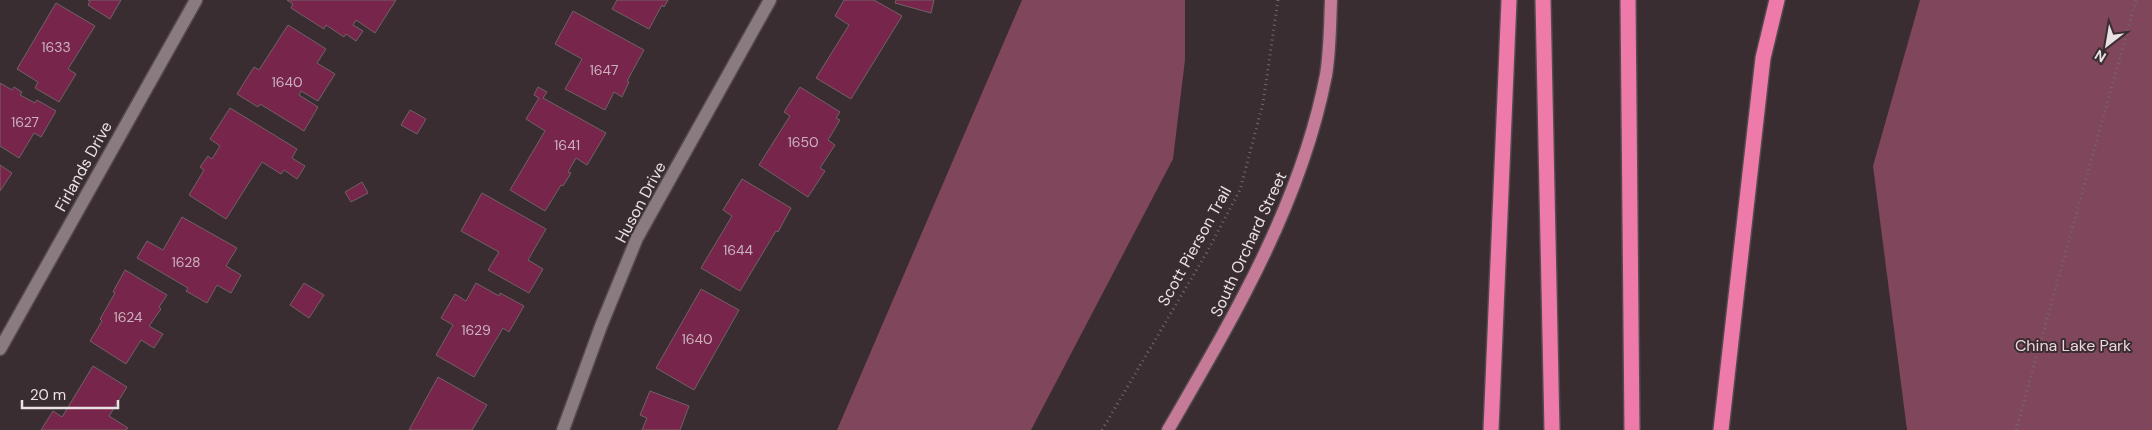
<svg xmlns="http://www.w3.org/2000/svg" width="2152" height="430" viewBox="0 0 2152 430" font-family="'DM Sans',sans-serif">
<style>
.green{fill:#80465c}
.building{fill:#77254a;stroke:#706266}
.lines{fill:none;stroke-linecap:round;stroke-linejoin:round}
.minor-casing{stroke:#544a4e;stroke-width:15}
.major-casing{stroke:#544a4e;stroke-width:15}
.highway-casing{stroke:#544a4e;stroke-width:18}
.path{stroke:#73686c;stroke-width:3;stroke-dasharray:1 4;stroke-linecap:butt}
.minor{stroke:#8a7b80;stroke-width:12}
.major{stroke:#c57a98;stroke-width:12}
.highway{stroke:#ed7aa8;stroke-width:15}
.labels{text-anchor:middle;stroke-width:4;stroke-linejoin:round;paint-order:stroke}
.number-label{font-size:14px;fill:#ccb2be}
.street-label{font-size:16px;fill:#e9e1e4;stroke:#392d31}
.park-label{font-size:16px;fill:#f0d6de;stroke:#392d31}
</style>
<rect width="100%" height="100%" fill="#392d31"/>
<!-- green -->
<g class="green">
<polygon points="1022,0 1185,0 1185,60 1173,159 1031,430 837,430"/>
<polygon points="1920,0 2152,0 2152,430 1907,430 1873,166"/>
</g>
<!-- building -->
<g class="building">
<polygon points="88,0 121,0 110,19 88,5 90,1"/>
<polygon points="287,0 396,0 375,33 356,20 353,25 363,31 356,41 346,34 344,37 326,25 324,29 291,8 293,4"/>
<polygon points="617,0 668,0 664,7 662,5 649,29 612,9"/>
<polygon points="844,0 874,0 902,16 851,99 816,78 849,25 835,16"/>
<polygon points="896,0 934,0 931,13 895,3"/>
<polygon points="56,3 95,26 68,69 76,74 59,102 35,88 38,82 17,69"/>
<polygon points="573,11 644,50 627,81 629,82 622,97 614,92 605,110 565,89 582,59 555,44"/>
<polygon points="288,25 326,49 317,63 335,74 318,101 301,91 299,95 318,107 304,131 260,104 258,107 237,94 254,67 259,70"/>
<polygon points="0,83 12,90 14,87 22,92 20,95 35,103 37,100 56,111 41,137 34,133 19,158 0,146"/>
<polygon points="538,87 547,92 543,98 606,133 587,165 576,158 568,172 571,173 563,186 561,185 545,211 510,190 545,131 526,119 539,98 534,95"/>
<polygon points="800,87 840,112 836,118 840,120 828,140 835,145 820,168 825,171 808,197 759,165 790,116 784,112"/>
<polygon points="230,108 297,149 292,158 305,166 297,179 284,170 281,174 262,162 226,219 189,195 204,170 200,167 208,156 212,159 220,146 210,139"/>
<polygon points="410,110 426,119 417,134 401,125"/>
<polygon points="0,165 12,173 0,191"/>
<polygon points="742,179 791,208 778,232 776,231 740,291 701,268 732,216 723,210"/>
<polygon points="362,182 368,193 351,202 345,192"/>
<polygon points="482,193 546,229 528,260 543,269 529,293 488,270 499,252 461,231"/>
<polygon points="182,217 237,248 226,266 241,275 231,293 217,285 207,303 186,291 188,288 137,258 147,241 163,250"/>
<polygon points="125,270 167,295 159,307 161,309 149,326 163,334 154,348 141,340 126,364 90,341 102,321 100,319 115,293 113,292"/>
<polygon points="304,283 324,295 309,318 290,305"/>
<polygon points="476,283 499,296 500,293 524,306 509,332 503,328 474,377 436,355 453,325 441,318 455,294 466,301"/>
<polygon points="701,289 739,310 694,390 656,368"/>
<polygon points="93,366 127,387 109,416 128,428 126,430 41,430 53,411 62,417"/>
<polygon points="438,377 487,405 472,430 409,430"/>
<polygon points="650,391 689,406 680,430 642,430 647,418 640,415"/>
</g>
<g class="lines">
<!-- minor casing -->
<g class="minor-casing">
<g id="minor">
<polyline points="0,349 196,0"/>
<polyline points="563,430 601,326 637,238 770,0"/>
</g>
</g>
<!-- major casing -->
<g class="major-casing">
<path id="major" d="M1168,430C1233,318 1301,204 1326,75C1330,51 1330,25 1331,0"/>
</g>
<!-- highway casing -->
<g class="highway-casing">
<g id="highway">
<polyline points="1543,0 1552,430"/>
<polyline points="1628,0 1632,430"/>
<polyline points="1491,430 1509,0"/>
<polyline points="1721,430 1763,58 1777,0"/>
</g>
</g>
<!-- path -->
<g class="path">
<polyline points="1102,430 1207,252 1240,190 1263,103 1278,0"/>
<polyline points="2016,430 2136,0"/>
</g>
<!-- minor -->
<use href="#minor" class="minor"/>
<!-- major -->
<use href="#major" class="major"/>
<!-- highway -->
<use href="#highway" class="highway"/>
</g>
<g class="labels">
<!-- number labels -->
<g class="number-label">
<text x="56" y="52">1633</text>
<text x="604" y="75">1647</text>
<text x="287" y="87">1640</text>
<text x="25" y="127">1627</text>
<text x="803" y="147">1650</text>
<text x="567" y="150">1641</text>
<text x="738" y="255">1644</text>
<text x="186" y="267">1628</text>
<text x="128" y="322">1624</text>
<text x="476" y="335">1629</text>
<text x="697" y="344">1640</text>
</g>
<!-- street labels -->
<g class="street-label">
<text transform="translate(83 166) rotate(-61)" y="6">Firlands Drive</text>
<text transform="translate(640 202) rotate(-62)" y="6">Huson Drive</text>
<text transform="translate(1248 244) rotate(-65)" y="6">South Orchard Street</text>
<text transform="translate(1194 246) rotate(-61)" y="6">Scott Pierson Trail</text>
</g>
<!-- park labels -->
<g class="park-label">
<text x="2073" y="351">China Lake Park</text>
</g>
</g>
<!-- north arrow -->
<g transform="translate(2107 45) rotate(211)" stroke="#392d31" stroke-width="4" paint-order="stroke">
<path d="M0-4L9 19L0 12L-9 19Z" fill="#e9e1e4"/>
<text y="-8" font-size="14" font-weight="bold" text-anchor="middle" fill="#e9e1e4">N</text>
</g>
<!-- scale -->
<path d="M22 400v8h96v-8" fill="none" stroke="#e9e1e4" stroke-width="2.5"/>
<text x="30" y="400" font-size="15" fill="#e9e1e4" stroke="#392d31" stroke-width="4" paint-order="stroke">20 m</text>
</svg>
